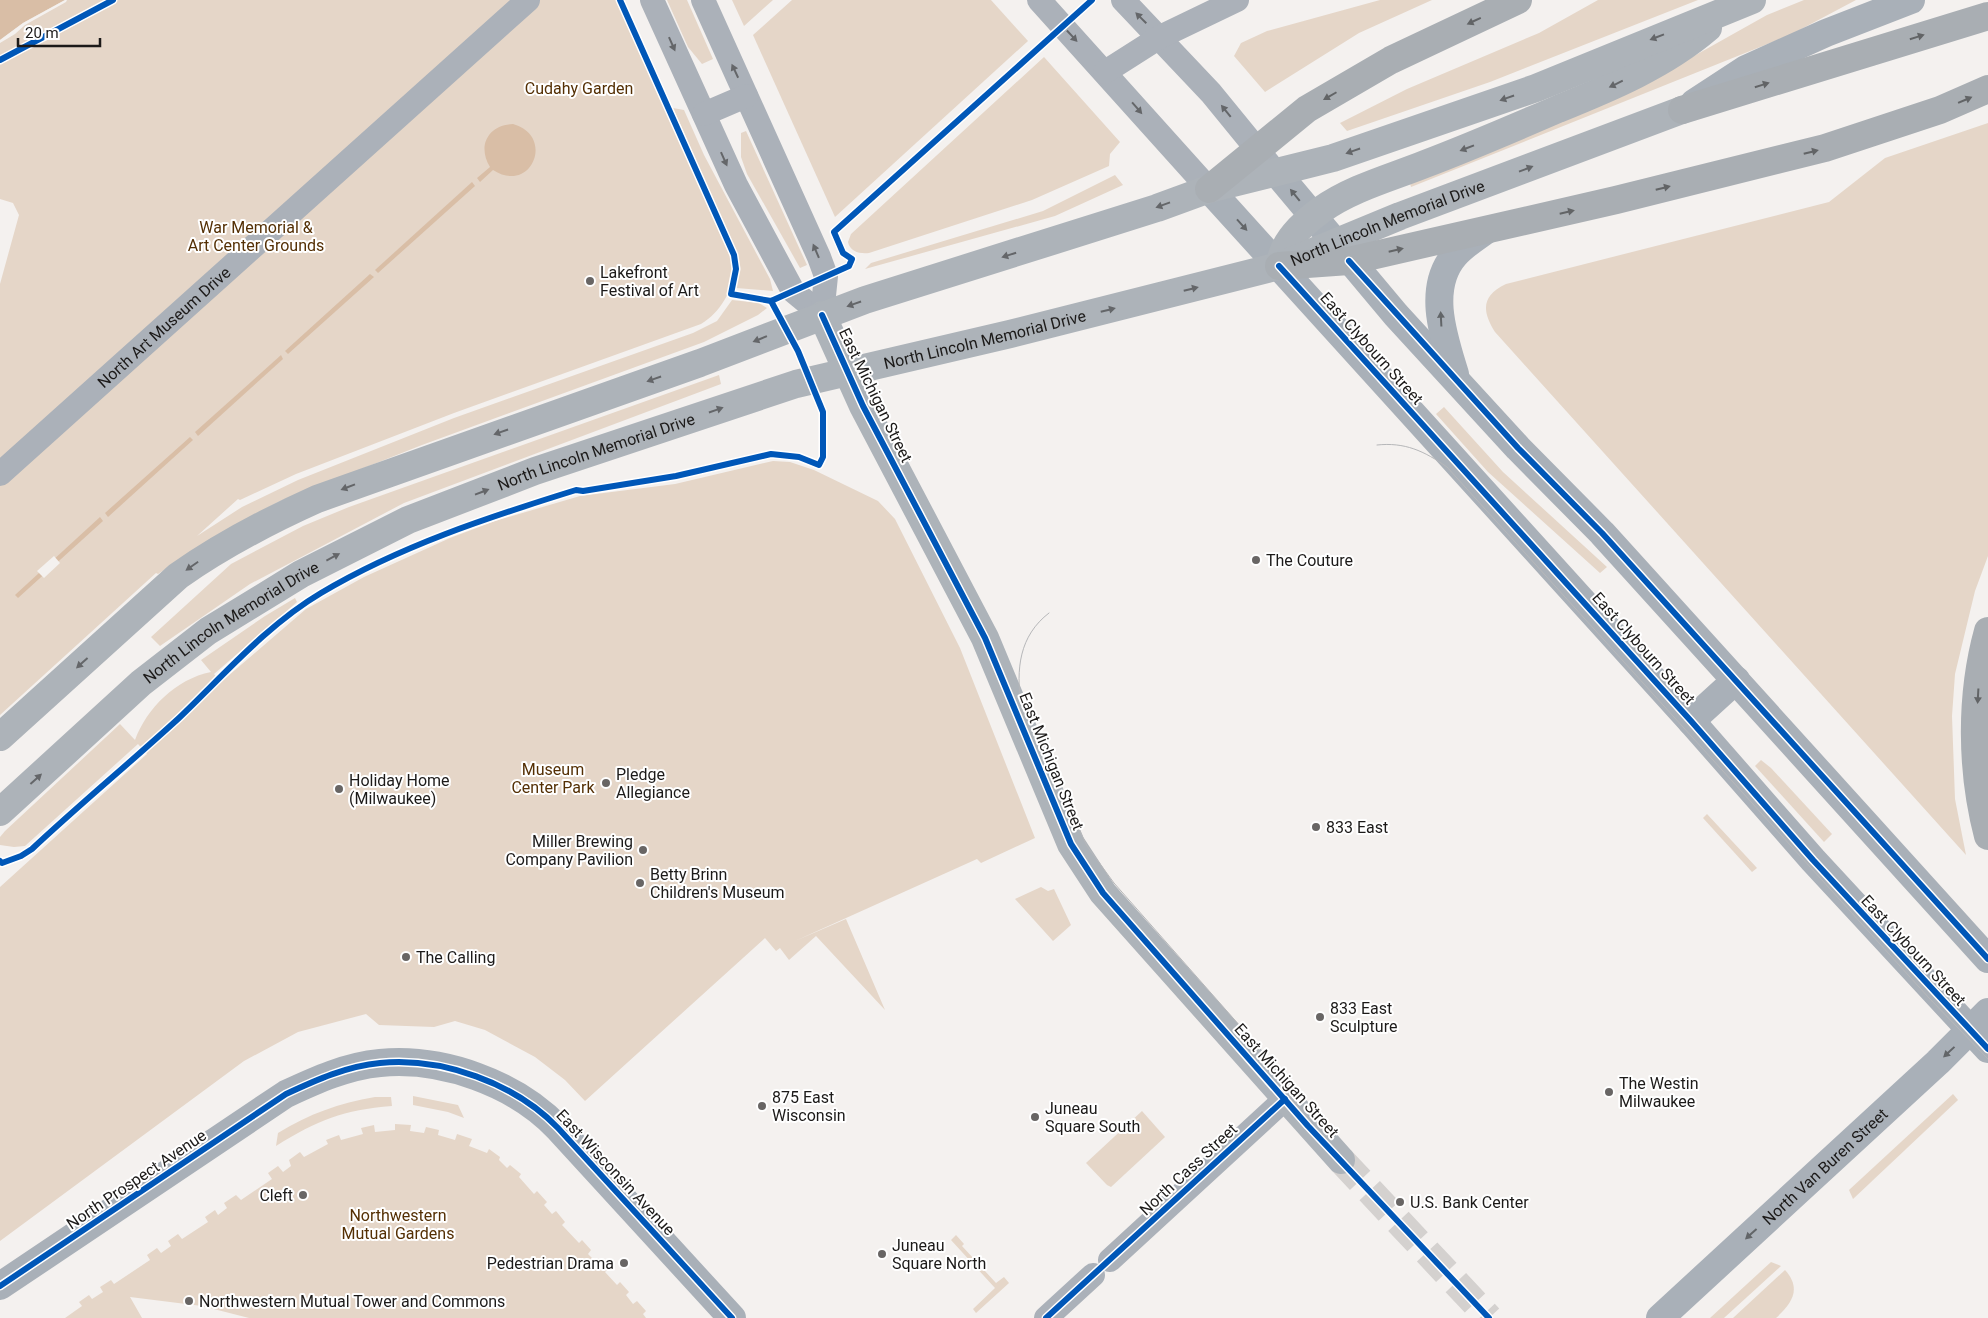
<svg xmlns="http://www.w3.org/2000/svg" width="1988" height="1318" viewBox="0 0 1988 1318" font-family="Roboto,sans-serif">
<style>
.green{fill:#e5d6c8}
.water{fill:#d9bea6}
.pier{fill:#f4f1ef}
.lines{fill:none;stroke-linecap:round;stroke-linejoin:round}
.primary-tunnel{stroke:#d4d1cf;stroke-width:28;stroke-dasharray:28 14;stroke-linecap:butt}
.street{stroke:#abb1b9;stroke-width:24}
.secondary{stroke:#a9b0b8;stroke-width:28}
.primary{stroke:#adb3b9;stroke-width:28}
.highway{stroke:#a9aeb3;stroke-width:28}
.tram{stroke:#b6b7b9;stroke-width:1}
.cycleway-casing{stroke:#fff;stroke-width:9}
.cycleway{stroke:#0057b8;stroke-width:6}
.oneway{fill:#646669}
.oneway2{fill:#626466}
.oneway3{fill:#626568}
.poi-dot{fill:#686564;stroke:#fff;stroke-width:2}
.labels{text-anchor:middle;stroke-width:4;stroke-linejoin:round;paint-order:stroke}
.park-label{font-size:16px;fill:#542f04;stroke:#fff}
.street-label{font-size:16px;fill:#1c1a19;stroke:#fff}
.poi-label{font-size:16px;fill:#1c1a19;stroke:#fff;text-anchor:start}
</style>
<rect width="100%" height="100%" fill="#f4f1ef"/>
<!-- green -->
<g class="green">
<path d="M65,0H616L732,257C738,283 723,311 701,324L454,413L296,474L240,500L238,499L197,536L242,507L298,480L454,418L693,333L717,321L732,300L759,303L767,308L758,315L704,342L422,445L278,502L217,535L158,574L156,573L0,715V284L19,215L13,203L0,199V40L23,23Z"/>
<polygon points="667,0 687,0 713,59 702,64 688,47"/>
<polygon points="732,0 773,0 744,26"/>
<polygon points="792,0 991,0 1028,41 835,217 753,35"/>
<polygon points="1380,0 1432,0 1359,33 1265,92 1234,56 1241,43 1267,31"/>
<polygon points="1598,0 1698,0 1490,82 1347,131 1340,123 1407,89 1539,33"/>
<polygon points="1804,0 1856,0 1790,35 1411,187 1410,183 1644,84 1767,15"/>
<path d="M1044,57L1120,142L1110,154L1109,166L1032,200L869,253C860,254 850,252 848,242L851,234Z"/>
<polygon points="673,108 684,110 704,155 770,279 773,291 736,288 740,270 737,253"/>
<path d="M1988,123V556L1975,591L1955,674L1952,716L1955,799L1966,855L1495,332C1482,311 1481,296 1506,284L1829,202L1885,158Z"/>
<polygon points="746,131 807,265 800,268 747,174 741,157 741,133"/>
<polygon points="1115,175 1123,185 1055,216 865,269 871,263 1043,211"/>
<polygon points="719,375 721,384 404,503 250,584 160,646 151,637 231,564 303,526 349,507"/>
<polygon points="1444,407 1503,472 1607,567 1600,573 1488,472 1436,414"/>
<path d="M773,461L790,462L814,470L878,501L895,519L960,648L1035,838L981,863L977,859L795,941L846,919L885,1010L816,936L789,960L780,948L776,951L765,938L585,1101L565,1080L535,1057L485,1030L455,1021L434,1027L379,1025L366,1014L298,1032L244,1061L0,1241V887L147,754L138,744L25,846L14,847L0,845V837L5,831L120,724L135,740C147,708 176,679 211,672L201,660L265,616L295,598L297,602L214,674L221,682L306,609L364,577L450,538L495,521L580,496L675,484Z"/>
<polygon points="1761,760 1771,768 1832,834 1824,842 1755,766"/>
<polygon points="1707,814 1757,868 1752,872 1703,818"/>
<polygon points="1041,887 1048,891 1054,889 1071,925 1053,941 1015,899"/>
<polygon points="1953,1094 1958,1100 1853,1199 1849,1190"/>
<polygon points="413,1096 458,1105 464,1118 448,1112 413,1105"/>
<path d="M375,1097H391L392,1106C343,1110 318,1120 276,1146L278,1133C309,1114 339,1103 375,1097Z"/>
<polygon points="1142,1111 1165,1137 1111,1187 1107,1185 1086,1163"/>
<polygon points="395,1124 411,1125 410,1131 424,1133 426,1127 439,1130 438,1135 455,1140 457,1134 472,1139 469,1146 487,1153 489,1149 500,1157 499,1160 507,1168 510,1165 521,1174 519,1177 534,1194 537,1191 547,1202 544,1205 552,1214 556,1211 565,1222 562,1225 579,1243 582,1240 591,1250 588,1254 595,1261 598,1258 608,1269 605,1272 617,1285 620,1282 629,1292 626,1295 633,1304 637,1301 646,1311 643,1314 646,1318 249,1318 202,1306 130,1297 142,1318 65,1318 82,1306 79,1302 89,1295 92,1299 103,1292 100,1287 111,1280 114,1284 150,1260 147,1255 157,1248 161,1253 171,1246 168,1241 178,1234 182,1239 208,1222 205,1217 215,1210 218,1215 227,1208 224,1203 236,1195 241,1200 272,1179 268,1173 278,1166 283,1172 291,1166 289,1160 300,1152 304,1157 328,1144 326,1140 339,1135 341,1140 363,1134 361,1128 374,1125 375,1132 395,1130"/>
<polygon points="956,1235 964,1244 962,1246 996,1283 1004,1277 1009,1283 976,1313 973,1309 995,1288 951,1240"/>
<polygon points="1771,1262 1781,1266 1724,1318 1710,1318"/>
<path d="M1785,1270C1802,1289 1792,1303 1776,1318H1733Z"/>
</g>
<!-- water -->
<g class="water">
<polygon points="0,0 65,0 23,23 0,40"/>
<path d="M513,124C556,136 531,195 493,170L480,182L477,178L490,167C477,146 488,125 513,124Z"/>
<polygon points="472,182 475,186 378,273 375,270"/>
<polygon points="370,274 374,277 288,354 285,351"/>
<polygon points="281,355 283,359 198,436 195,432"/>
<polygon points="190,437 193,440 108,517 105,513"/>
<polygon points="100,517 103,521 18,598 15,595"/>
</g>
<!-- pier -->
<g class="pier">
<polygon points="65,0 67,0 66,2 25,25 15,34 0,43 0,40 23,23"/>
<polygon points="54,556 60,563 44,578 37,571"/>
</g>
<g class="lines">
<!-- primary-tunnel -->
<polyline class="primary-tunnel" points="1341,1160 1489,1318"/>
<!-- street -->
<g class="street">
<polyline points="652,0 736,185 793,291 822,315"/>
<polyline points="703,0 819,257 826,276 822,315"/>
<polyline points="1039,0 1209,189"/>
<polyline points="1123,0 1211,93 1269,164"/>
<polyline points="1105,72 1160,37 1237,0"/>
<polyline points="704,114 746,96"/>
<path id="s1" d="M0,474L528,0"/>
<polyline points="1110,1260 1285,1099"/>
<polyline points="1046,1318 1093,1275"/>
</g>
<!-- secondary -->
<g class="secondary">
<polyline points="1694,103 1746,69 1826,33 1911,0"/>
<polyline points="1277,173 1396,315 1518,448 1602,533 1988,959"/>
<polyline points="1209,189 1691,721 1813,860 1988,1049"/>
<path d="M1455,374C1444,338 1426,288 1455,255C1464,245 1475,238 1485,231"/>
<polyline points="1691,721 1736,680"/>
<path d="M0,1286L286,1094C316,1080 347,1066 380,1063C442,1057 515,1083 558,1128L732,1318"/>
<path id="s2" d="M1660,1318L1938,1062L1988,1012"/>
</g>
<!-- primary -->
<g class="primary">
<path d="M1279,266C1284,240 1301,225 1321,210C1352,188 1390,178 1425,164C1470,147 1514,128 1558,109C1610,88 1665,65 1708,28"/>
<polyline points="822,315 863,406 985,638 1071,844 1103,893 1341,1160"/>
<path d="M0,737L178,576C222,545 268,521 317,499L700,363L865,300L1157,208L1209,189L1333,158L1536,88L1752,0"/>
<path id="s3" d="M0,812L141,683L208,631L301,574L408,520L535,471L796,384L1010,334L1279,266L1400,216L1682,110"/>
</g>
<!-- highway -->
<g class="highway">
<polyline points="1682,110 1988,16"/>
<polyline points="1209,189 1307,109 1391,60 1518,0"/>
<polyline points="1279,266 1349,261 1616,200 1825,148 1940,110 1988,89"/>
<path d="M1988,631C1970,696 1971,771 1988,836"/>
</g>
<!-- tram -->
<g class="tram">
<path d="M1377,445C1405,442 1424,451 1447,467L1929,998L1988,1059"/>
<path d="M1049,613C1019,636 1016,669 1021,705L1087,846L1114,883L1248,1035L1296,1106L1339,1161"/>
</g>
<!-- cycleway casing -->
<g class="cycleway-casing">
<g id="cycleway">
<polyline points="620,0 734,255 736,269 731,294 771,301 849,266 852,259 843,253 834,232 1092,0"/>
<polyline points="0,60 113,0"/>
<polyline points="1349,261 1518,448 1602,533 1988,959"/>
<polyline points="1279,266 1691,721 1813,860 1988,1049"/>
<polyline points="822,315 863,406 985,638 1071,844 1103,893 1308,1126 1489,1318"/>
<path d="M0,861L2,863L21,856L32,849C80,804 131,762 179,718C224,675 267,625 321,593C400,546 489,517 576,490L583,491L676,476L771,454L799,457L819,465L823,457V412L798,351L771,301"/>
<path d="M0,1286L286,1094C316,1080 347,1066 380,1063C442,1057 515,1083 558,1128L732,1318"/>
<polyline points="1046,1318 1285,1099"/>
</g>
</g>
<!-- cycleway -->
<use href="#cycleway" class="cycleway"/>
</g>
<!-- one-way arrows -->
<defs><path id="oneway-solid" d="M-6-.8H1V-3.2L6.5 0L1 3.2V.8H-6Z" transform="scale(1.25)"/></defs>
<g class="oneway">
<use href="#oneway-solid" transform="translate(1141 18) rotate(-135)"/>
<use href="#oneway-solid" transform="translate(1072 36) rotate(47)"/>
<use href="#oneway-solid" transform="translate(1657 37) rotate(159)"/>
<use href="#oneway-solid" transform="translate(672 44) rotate(66)"/>
<use href="#oneway-solid" transform="translate(735 71) rotate(-115)"/>
<use href="#oneway-solid" transform="translate(1616 84) rotate(154)"/>
<use href="#oneway-solid" transform="translate(1507 98) rotate(161)"/>
<use href="#oneway-solid" transform="translate(1137 108) rotate(49)"/>
<use href="#oneway-solid" transform="translate(1226 111) rotate(-129)"/>
<use href="#oneway-solid" transform="translate(1467 148) rotate(159)"/>
<use href="#oneway-solid" transform="translate(1353 151) rotate(161)"/>
<use href="#oneway-solid" transform="translate(724 159) rotate(66)"/>
<use href="#oneway-solid" transform="translate(1526 169) rotate(-21)"/>
<use href="#oneway-solid" transform="translate(1163 205) rotate(160)"/>
<use href="#oneway-solid" transform="translate(816 251) rotate(-113)"/>
<use href="#oneway-solid" transform="translate(1009 255) rotate(162)"/>
<use href="#oneway-solid" transform="translate(1191 289) rotate(-14)"/>
<use href="#oneway-solid" transform="translate(854 304) rotate(161)"/>
<use href="#oneway-solid" transform="translate(1108 310) rotate(-14)"/>
<use href="#oneway-solid" transform="translate(760 339) rotate(158)"/>
<use href="#oneway-solid" transform="translate(654 379) rotate(161)"/>
<use href="#oneway-solid" transform="translate(716 410) rotate(-19)"/>
<use href="#oneway-solid" transform="translate(501 432) rotate(161)"/>
<use href="#oneway-solid" transform="translate(348 487) rotate(159)"/>
<use href="#oneway-solid" transform="translate(482 492) rotate(-21)"/>
<use href="#oneway-solid" transform="translate(333 557) rotate(-28)"/>
<use href="#oneway-solid" transform="translate(192 566) rotate(145)"/>
<use href="#oneway-solid" transform="translate(82 663) rotate(138)"/>
<use href="#oneway-solid" transform="translate(36 779) rotate(-42)"/>
</g>
<g class="oneway2">
<use href="#oneway-solid" transform="translate(1474 21) rotate(155)"/>
<use href="#oneway-solid" transform="translate(1917 37) rotate(-17)"/>
<use href="#oneway-solid" transform="translate(1762 85) rotate(-17)"/>
<use href="#oneway-solid" transform="translate(1330 96) rotate(150)"/>
<use href="#oneway-solid" transform="translate(1965 100) rotate(-23)"/>
<use href="#oneway-solid" transform="translate(1811 152) rotate(-14)"/>
<use href="#oneway-solid" transform="translate(1663 188) rotate(-14)"/>
<use href="#oneway-solid" transform="translate(1567 212) rotate(-13)"/>
<use href="#oneway-solid" transform="translate(1396 250) rotate(-13)"/>
<use href="#oneway-solid" transform="translate(1978 696) rotate(93)"/>
</g>
<g class="oneway3">
<use href="#oneway-solid" transform="translate(1295 195) rotate(-129)"/>
<use href="#oneway-solid" transform="translate(1242 225) rotate(48)"/>
<use href="#oneway-solid" transform="translate(1441 319) rotate(-93)"/>
<use href="#oneway-solid" transform="translate(1949 1052) rotate(137)"/>
<use href="#oneway-solid" transform="translate(1751 1234) rotate(138)"/>
</g>
<!-- markers -->
<g class="poi-dot">
<circle cx="590" cy="281" r="5"/>
<circle cx="1256" cy="560" r="5"/>
<circle cx="606" cy="783" r="5"/>
<circle cx="339" cy="789" r="5"/>
<circle cx="1316" cy="827" r="5"/>
<circle cx="643" cy="850" r="5"/>
<circle cx="640" cy="883" r="5"/>
<circle cx="406" cy="957" r="5"/>
<circle cx="1320" cy="1017" r="5"/>
<circle cx="1609" cy="1092" r="5"/>
<circle cx="762" cy="1106" r="5"/>
<circle cx="1035" cy="1117" r="5"/>
<circle cx="303" cy="1195" r="5"/>
<circle cx="1400" cy="1202" r="5"/>
<circle cx="882" cy="1254" r="5"/>
<circle cx="624" cy="1263" r="5"/>
<circle cx="189" cy="1301" r="5"/>
</g>
<g class="labels">
<!-- park labels -->
<g class="park-label">
<text x="579" y="94">Cudahy Garden</text>
<text x="256" y="233">War Memorial &amp;<tspan x="256" dy="18">Art Center Grounds</tspan></text>
<text x="553" y="775">Museum<tspan x="553" dy="18">Center Park</tspan></text>
<text x="398" y="1221">Northwestern<tspan x="398" dy="18">Mutual Gardens</tspan></text>
</g>
<!-- street labels -->
<g class="street-label">
<text dy="6" stroke="none"><textPath href="#s3" startOffset="1530">North Lincoln Memorial Drive</textPath></text>
<text dy="6" stroke="none"><textPath href="#s1" startOffset="220">North Art Museum Drive</textPath></text>
<text dy="6" stroke="none"><textPath href="#s3" startOffset="1110">North Lincoln Memorial Drive</textPath></text>
<text transform="translate(1372 348) rotate(48)" y="6">East Clybourn Street</text>
<text transform="translate(876 395) rotate(64)" y="6">East Michigan Street</text>
<text dy="6" stroke="none"><textPath href="#s3" startOffset="705">North Lincoln Memorial Drive</textPath></text>
<text dy="6" stroke="none"><textPath href="#s3" startOffset="300">North Lincoln Memorial Drive</textPath></text>
<text transform="translate(1644 648) rotate(48)" y="6">East Clybourn Street</text>
<text transform="translate(1052 761) rotate(68)" y="6">East Michigan Street</text>
<text transform="translate(1914 950) rotate(47)" y="6">East Clybourn Street</text>
<text transform="translate(1287 1080) rotate(48)" y="6">East Michigan Street</text>
<text dy="6" stroke="none"><textPath href="#s2" startOffset="224">North Van Buren Street</textPath></text>
<text transform="translate(1188 1169) rotate(-43)" y="6">North Cass Street</text>
<text transform="translate(616 1172) rotate(47)" y="6">East Wisconsin Avenue</text>
<text transform="translate(136 1179) rotate(-34)" y="6">North Prospect Avenue</text>
</g>
<!-- poi labels -->
<g class="poi-label">
<text x="600" y="278">Lakefront<tspan x="600" dy="18">Festival of Art</tspan></text>
<text x="1266" y="566">The Couture</text>
<text x="616" y="780">Pledge<tspan x="616" dy="18">Allegiance</tspan></text>
<text x="349" y="786">Holiday Home<tspan x="349" dy="18">(Milwaukee)</tspan></text>
<text x="1326" y="833">833 East</text>
<text x="633" y="847" text-anchor="end">Miller Brewing<tspan x="633" dy="18">Company Pavilion</tspan></text>
<text x="650" y="880">Betty Brinn<tspan x="650" dy="18">Children's Museum</tspan></text>
<text x="416" y="963">The Calling</text>
<text x="1330" y="1014">833 East<tspan x="1330" dy="18">Sculpture</tspan></text>
<text x="1619" y="1089">The Westin<tspan x="1619" dy="18">Milwaukee</tspan></text>
<text x="772" y="1103">875 East<tspan x="772" dy="18">Wisconsin</tspan></text>
<text x="1045" y="1114">Juneau<tspan x="1045" dy="18">Square South</tspan></text>
<text x="293" y="1201" text-anchor="end">Cleft</text>
<text x="1410" y="1208">U.S. Bank Center</text>
<text x="892" y="1251">Juneau<tspan x="892" dy="18">Square North</tspan></text>
<text x="614" y="1269" text-anchor="end">Pedestrian Drama</text>
<text x="199" y="1307">Northwestern Mutual Tower and Commons</text>
</g>
</g>
<!-- scale -->
<path d="M18 38v8h82v-8" fill="none" stroke="#1c1a19" stroke-width="2.5"/>
<text x="25" y="38" font-size="15" fill="#1c1a19" stroke="#ffffff" stroke-width="4" paint-order="stroke">20 m</text>
</svg>
